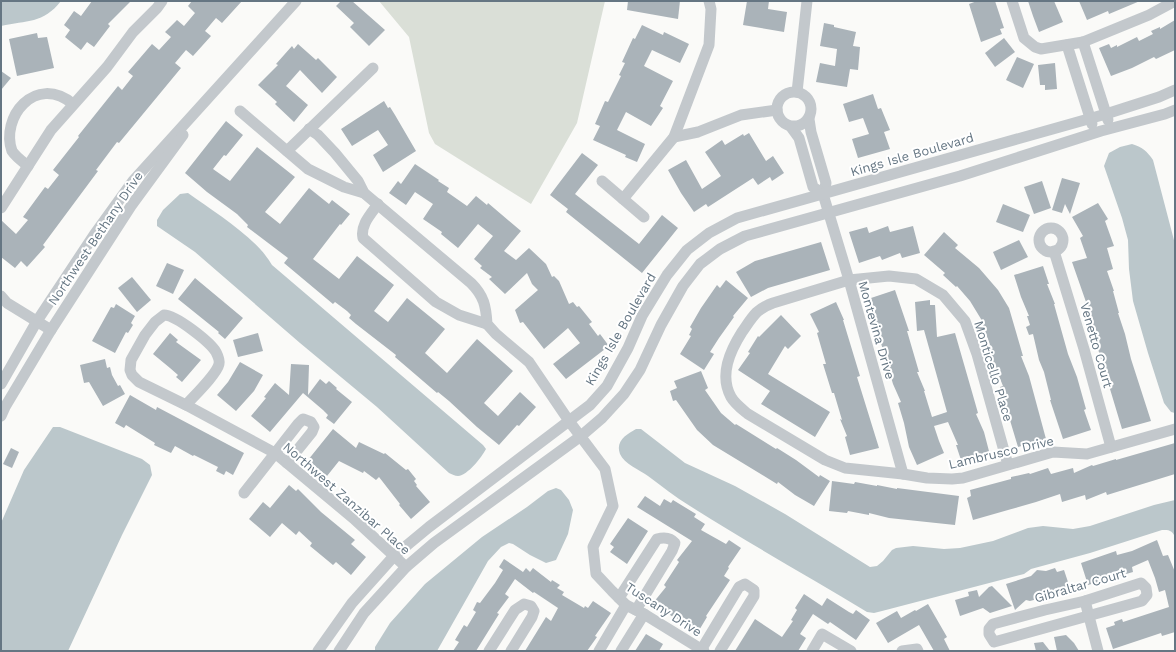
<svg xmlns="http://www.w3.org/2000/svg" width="1176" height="652" viewBox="0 0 1176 652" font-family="'Work Sans',sans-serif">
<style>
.green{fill:#dadfd7}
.water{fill:#bbc7cb}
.building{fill:#aab3b9}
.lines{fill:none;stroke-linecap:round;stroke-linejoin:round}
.street{stroke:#c3c8cc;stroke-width:11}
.labels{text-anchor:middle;stroke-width:4;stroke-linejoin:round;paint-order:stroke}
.street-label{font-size:13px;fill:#657683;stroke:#fff}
</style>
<rect width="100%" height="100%" fill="#fafaf8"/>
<!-- green -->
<polygon class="green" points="379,1 605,1 577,123 531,204 435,144 429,133 409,37"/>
<!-- water -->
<g class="water">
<path d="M1,1H61C43,24 27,20 1,26Z"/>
<path d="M1132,144C1142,147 1147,151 1153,160L1175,244V413L1171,412L1164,403L1148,353L1133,301L1129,269L1128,240L1122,218L1104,166L1109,153L1120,147Z"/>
<path d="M188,193C214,212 256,237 272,265L483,445L486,449C481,458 468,475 458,476C455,476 452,474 449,473L377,407L300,343L195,252L157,226V220L163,210L180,194Z"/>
<polygon points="53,427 60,427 142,459 150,465 152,475 122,535 68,651 1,651 1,523 24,470"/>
<path d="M636,429H641L685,463L735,486L785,514L870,567L877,566L883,561L892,550L896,548L913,546L944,549L960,548L993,541L1028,528L1043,526L1073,529L1090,526L1154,505L1175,500V537C1172,530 1169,530 1162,530L1090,553L1031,569L1024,574L882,611L874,613L867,612C808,576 748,543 690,506C675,497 662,486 648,476C640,470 624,464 620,454C615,441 627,434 636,429Z"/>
<polygon points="556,488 561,490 569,500 573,510 568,534 556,560 546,563 530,555 513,544 509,543 501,547 488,561 437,651 375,651 375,647 390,623 425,584 482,537 527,507 548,491"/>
</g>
<!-- building -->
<g class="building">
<polygon points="92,1 131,1 108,24 110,26 94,47 87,42 81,50 65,37 70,30 64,25 74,11 81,16"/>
<polygon points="192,1 242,1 222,23 216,18 205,31 211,36 193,56 186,50 175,63 181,68 119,143 117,142 96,170 98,171 43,245 45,247 27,267 21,261 15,268 1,257 1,220 16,234 28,220 23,217 45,187 48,189 59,175 53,170 79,137 78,136 118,86 122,90 133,76 128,72 152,44 159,50 171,37 165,32 177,20 184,26 195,13 188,6"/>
<polygon points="341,1 352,1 385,30 369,46 350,27 354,23 336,6"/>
<polygon points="628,1 680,1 678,19 627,10"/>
<polygon points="747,1 769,1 768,9 787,12 784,32 743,25"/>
<polygon points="977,1 995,1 1004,28 1000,29 1002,34 981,42 969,4"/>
<polygon points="1028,1 1054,1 1063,22 1039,32 1033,16"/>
<polygon points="1079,1 1140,1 1109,14 1108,11 1087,20"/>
<polygon points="1175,20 1175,50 1156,59 1154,57 1132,68 1111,76 1099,48 1109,44 1111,48 1117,45 1117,47 1137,37 1139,41 1153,34 1151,31 1160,27 1160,29"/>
<polygon points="824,23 834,25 834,27 856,32 853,46 860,47 858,70 850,69 847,87 816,82 820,63 835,66 837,49 820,46"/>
<polygon points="642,25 663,35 664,32 689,44 680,63 652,50 644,66 673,81 660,106 663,108 651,126 626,112 617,130 645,144 637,162 625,157 626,155 593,140 600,126 595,124 605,101 608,102 621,76 619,75 625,63 622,62 633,38 635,39"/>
<polygon points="37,33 38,38 47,37 54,68 17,76 9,39"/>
<polygon points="1004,38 1015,52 995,67 985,53"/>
<polygon points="298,44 316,60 318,58 337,77 322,93 300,70 286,86 308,105 294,122 275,104 277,102 258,85 278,65 276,64 292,46 294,49"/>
<polygon points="1017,57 1034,64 1023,88 1006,80"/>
<polygon points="1055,63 1057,89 1045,90 1045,85 1040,85 1038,65"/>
<polygon points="1,71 11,78 1,90"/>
<polygon points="873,94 878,109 881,108 890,130 884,132 890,149 858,158 852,139 869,134 863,118 849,122 843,104"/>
<polygon points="384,101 388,108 390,107 395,115 416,151 383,172 373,155 388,145 378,130 352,146 341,129"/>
<polygon points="226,121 243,135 226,156 224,155 213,169 230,181 257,147 295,177 265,212 280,224 309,188 329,204 332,200 350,214 341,225 340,224 313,259 339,279 357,256 394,285 374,311 388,322 407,298 445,329 425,353 447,373 477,339 513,371 484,403 498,416 520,392 536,407 519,426 517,425 499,445 477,427 449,401 438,392 437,393 395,357 396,355 356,324 349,318 351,315 347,311 335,302 333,304 284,263 288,258 247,227 248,225 237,214 207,192 185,173"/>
<polygon points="749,133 766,161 773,156 784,173 772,181 770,177 758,185 753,178 708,207 706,204 694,212 681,193 668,170 686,160 702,189 721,176 705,152 722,140 725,145 743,134 744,136"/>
<polygon points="582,153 598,165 575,194 639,244 662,215 678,228 642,273 566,212 568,209 550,195"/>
<polygon points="415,164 439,180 438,181 449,188 447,192 467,206 476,196 487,205 488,203 521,231 504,251 516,260 529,248 546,264 552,277 554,276 559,281 569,304 573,302 577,307 579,306 592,322 589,324 598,336 600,334 609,346 566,379 553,364 580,343 568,328 544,349 523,322 520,323 515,310 538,290 532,284 527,273 505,294 489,279 492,277 480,268 482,266 474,259 493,236 478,224 458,248 441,234 442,232 423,219 433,204 415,192 406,205 389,193 398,181 401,184"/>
<polygon points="1062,178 1080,183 1070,214 1065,204 1062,213 1052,210"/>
<polygon points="1042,181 1051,208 1034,214 1024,187"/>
<polygon points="1098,203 1108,219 1105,221 1114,246 1107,248 1113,269 1107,271 1114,291 1113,291 1119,313 1118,313 1125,334 1131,359 1151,421 1122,429 1098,349 1100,348 1090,321 1084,303 1086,302 1072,262 1087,258 1080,238 1083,236 1072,217"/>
<polygon points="1003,204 1030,215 1023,232 996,222"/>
<polygon points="888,226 890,232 913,226 920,253 902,258 900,253 882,260 880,256 859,263 849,232 867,227 869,233"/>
<polygon points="944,232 958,245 955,248 979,268 998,290 1009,308 1023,356 1021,356 1029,376 1046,439 1018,447 1000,387 1003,386 993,361 989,346 990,345 981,319 970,301 957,286 956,287 943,275 945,273 924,255"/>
<polygon points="1019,240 1028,257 1001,270 993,252"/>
<polygon points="821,242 830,270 768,288 751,297 736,272 755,261"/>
<polygon points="167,263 184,270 173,294 156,286"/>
<polygon points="1043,266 1049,284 1047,284 1055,304 1054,304 1068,354 1077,377 1086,409 1084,410 1091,430 1063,439 1050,400 1051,400 1044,372 1039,360 1033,334 1029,335 1026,327 1030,325 1027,316 1029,316 1021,297 1014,275"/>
<polygon points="132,277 151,300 137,312 118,288"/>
<polygon points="195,278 243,318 225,339 218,333 219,332 178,299"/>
<polygon points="726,280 748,298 733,316 734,317 719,338 710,352 714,354 704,370 680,354 691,336 689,335 692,329 690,327 701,308 717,285 720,288"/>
<polygon points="895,290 909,331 907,331 919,372 917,372 925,391 924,391 932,417 947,412 924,330 917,331 915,302 930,300 930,305 935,305 937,337 955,333 972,392 978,413 976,414 984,432 990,455 962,463 956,445 958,445 948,422 934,426 939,441 944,453 917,465 909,447 904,423 898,403 901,402 893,384 868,299"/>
<polygon points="836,302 844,320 843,320 860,376 857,377 879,448 850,455 845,437 847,436 840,419 842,420 834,393 832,393 823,364 826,364 817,333 819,332 810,314"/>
<polygon points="116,304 135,316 131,323 133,325 128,333 126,332 115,353 92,341 111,307 114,308"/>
<polygon points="781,315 801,336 788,349 785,346 768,374 830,412 815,437 761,404 770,391 738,370 750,353 748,352 758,336 759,337"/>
<polygon points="170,333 178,340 176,342 201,360 182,382 176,377 178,375 170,368 153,354"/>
<polygon points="258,333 263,351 238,357 233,340"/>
<polygon points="105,359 107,368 110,367 112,375 118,386 120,385 125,394 103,406 89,382 84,383 80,365"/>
<polygon points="240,362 263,375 254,391 236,411 217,395 228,382"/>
<polygon points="291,364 309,365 308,395 320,379 326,384 329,381 337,388 336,389 352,402 334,424 326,418 328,415 323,410 303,393 270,432 251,416 266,398 264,397 275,383 289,395"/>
<polygon points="701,371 708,388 705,390 721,413 735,425 736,424 776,449 777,448 796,460 819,477 820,475 830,481 814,506 795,495 778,482 777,484 713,445 697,430 676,400 673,401 670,391 677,388 674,381"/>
<polygon points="130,395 156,410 157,407 244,453 233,475 226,471 224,475 216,471 218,467 194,455 193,456 175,446 171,453 154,445 155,443 126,425 124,428 115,423"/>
<polygon points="333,429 356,448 359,442 384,454 385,453 406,470 408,469 416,479 414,481 417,485 416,486 430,502 411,519 399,505 400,504 379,477 376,480 364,471 363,473 339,461 327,476 308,460"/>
<polygon points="1175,443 1175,474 1107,495 1106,492 1086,500 1085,495 1062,502 1060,494 1036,502 973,520 967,498 971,496 970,490 1011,479 1011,477 1029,473 1030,474 1048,468 1051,474 1073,468 1074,473 1092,465 1093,466 1116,459 1116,460"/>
<polygon points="11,448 19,452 12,468 3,464"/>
<polygon points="832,481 854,484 855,482 877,486 877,485 897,489 897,488 959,496 955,525 889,518 869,513 869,515 848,511 847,513 829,511"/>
<polygon points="289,485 296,491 298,489 321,512 355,540 351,544 366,557 351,575 336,562 333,565 310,546 312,543 299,531 296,535 282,523 270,537 249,519 263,502 270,508"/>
<polygon points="645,496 660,506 664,499 671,503 673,500 696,514 694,517 705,524 701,530 726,544 729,540 741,548 728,567 729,568 724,576 730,580 706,616 707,617 698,632 673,616 673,617 653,603 666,587 664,585 679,562 677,560 692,541 637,507"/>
<polygon points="628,518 648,531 627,564 610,552 614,547 610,544"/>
<polygon points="1157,540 1163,556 1168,555 1175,572 1175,632 1162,636 1161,633 1113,649 1106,628 1115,625 1114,622 1122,619 1123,622 1169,607 1165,590 1159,592 1155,578 1148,560 1132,567 1133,572 1088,585 1081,563 1116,551 1117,555 1132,551"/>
<polygon points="504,559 523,572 526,568 530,572 533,568 551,582 552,580 560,585 557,588 564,592 562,595 584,608 585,606 588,608 593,601 611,613 595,636 597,637 587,651 525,651 546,617 551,621 558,608 534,592 533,593 515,579 505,594 509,597 497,613 499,614 476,651 453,651 459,642 455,640 464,625 467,627 476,612 473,610 477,602 480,603 495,583 503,570 499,567"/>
<polygon points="1055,568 1057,572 1064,570 1071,591 1055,596 1051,591 1045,597 1030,601 1026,600 1015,610 1006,584 1031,576 1037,570 1046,571"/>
<polygon points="992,586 1012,606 990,613 983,608 960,616 955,600 969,596 968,592 977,590 979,597 989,587"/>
<polygon points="804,594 822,606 827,598 849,612 853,614 856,610 870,620 856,640 830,622 828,624 813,614 800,634 806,638 798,651 735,651 755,619 782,637 793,621 791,620 797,610 795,608"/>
<polygon points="928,604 947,637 944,639 950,651 934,651 919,625 888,643 876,623 897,611 901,618 915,610 916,611"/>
<polygon points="646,634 663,644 659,651 635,651"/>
<polygon points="1066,635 1074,643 1079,651 1057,651 1054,637"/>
<polygon points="1043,642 1050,651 1036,651 1034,643"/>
</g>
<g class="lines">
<!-- street -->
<g class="street">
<polyline points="1012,1 1024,38 1035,47 1041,49 1083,42 1149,15 1175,1"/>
<polyline points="1083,42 1108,120"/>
<polyline points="1067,45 1092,124"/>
<circle cx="794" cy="109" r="17"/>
<polyline points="797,92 807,1"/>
<polyline points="240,111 308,169 344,187 364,193"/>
<polyline points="809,119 811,132 826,183 823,194"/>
<polyline points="791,127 799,138 813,187 823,194"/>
<path d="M309,129L318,135L335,153L358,181L364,193L471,283C484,296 486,306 487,324L496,334L529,362L569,421L605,469L613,506L593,547L596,574L612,591L626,605L644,614L704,651"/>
<polyline points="674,137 698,132 741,115 777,110"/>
<polyline points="287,151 373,68"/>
<path d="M28,166C23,162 16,157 12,151C0,118 35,73 73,104"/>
<polyline points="602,181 644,217"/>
<polyline points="823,194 849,280 903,474"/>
<polyline points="623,199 674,137 709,45 711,9 709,1"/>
<path d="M378,204C371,214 360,225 363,238L436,302L459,315L487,324"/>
<polyline points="1,208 51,130 107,67 133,32 157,8 162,1"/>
<circle cx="1051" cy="240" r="12"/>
<polyline points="1054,251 1084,349 1111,447"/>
<polyline points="1,296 7,303 51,330"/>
<path d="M164,315C176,315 210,342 216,352C218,356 220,360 219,364C217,374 193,397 186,405L139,382L132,375L130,370L131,360L145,335L155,322Z"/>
<polyline points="1,384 37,321 94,235 133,181 296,1"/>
<polyline points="186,405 275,453 353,518 406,567"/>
<polyline points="1,416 5,407 51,330 131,206 183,135"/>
<path d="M1008,465L977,354L965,321L943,295L916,279L889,276L849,280L773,303C767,305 762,308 757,312C751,318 747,325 742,332C730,351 719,375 731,397C735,404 742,409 748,414L825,460L845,468L903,474L927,478L952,479L963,478L1053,452L1087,454L1175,429"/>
<polyline points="244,493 298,424 303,419 311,422 314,427 312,432 287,463"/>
<polygon points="1141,583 1146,588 1147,595 1142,601 994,642 989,634 989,629 993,624 1045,610 1085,601"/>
<path d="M619,598L657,539C664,537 670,537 675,543L672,551L636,610"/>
<polyline points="1085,601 1098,651"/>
<polyline points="701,650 739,587 745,584 754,590 754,596 720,651"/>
<polyline points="318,651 352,603 394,556 429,527 590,405 607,386 628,348 642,316 667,275 687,250 709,233 737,218 1106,114 1159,97 1175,90"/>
<polyline points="339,651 364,613 406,567 434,543 581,436 602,418 624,394 640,370 661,325 683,286 700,264 720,249 745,236 960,176 1101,131 1165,114 1175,110"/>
<polyline points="489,651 515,610 524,604 531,606 534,611 532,617 511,651"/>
<polyline points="599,651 626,605"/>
<polyline points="621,651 644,614"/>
<polyline points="812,651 822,634 851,651"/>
<polyline points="902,651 917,649 918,651"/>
</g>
</g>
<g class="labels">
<!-- street labels -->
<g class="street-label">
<text transform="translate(912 154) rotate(-16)" y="5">Kings Isle Boulevard</text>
<text transform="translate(95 238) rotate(-56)" y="5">Northwest Bethany Drive</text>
<text transform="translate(620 329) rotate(-60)" y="5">Kings Isle Boulevard</text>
<text transform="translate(877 330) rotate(74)" y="5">Montevina Drive</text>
<text transform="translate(1097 345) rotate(74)" y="5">Venetto Court</text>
<text transform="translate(994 371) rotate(73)" y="5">Monticello Place</text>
<text transform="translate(1001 452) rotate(-13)" y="5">Lambrusco Drive</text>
<text transform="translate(347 498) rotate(41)" y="5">Northwest Zanzibar Place</text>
<text transform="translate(1080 585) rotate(-16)" y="5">Gibraltar Court</text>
<text transform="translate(664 609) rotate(33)" y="5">Tuscany Drive</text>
</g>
</g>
<!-- border -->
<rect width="1176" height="652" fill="none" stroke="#657683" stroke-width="4"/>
</svg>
